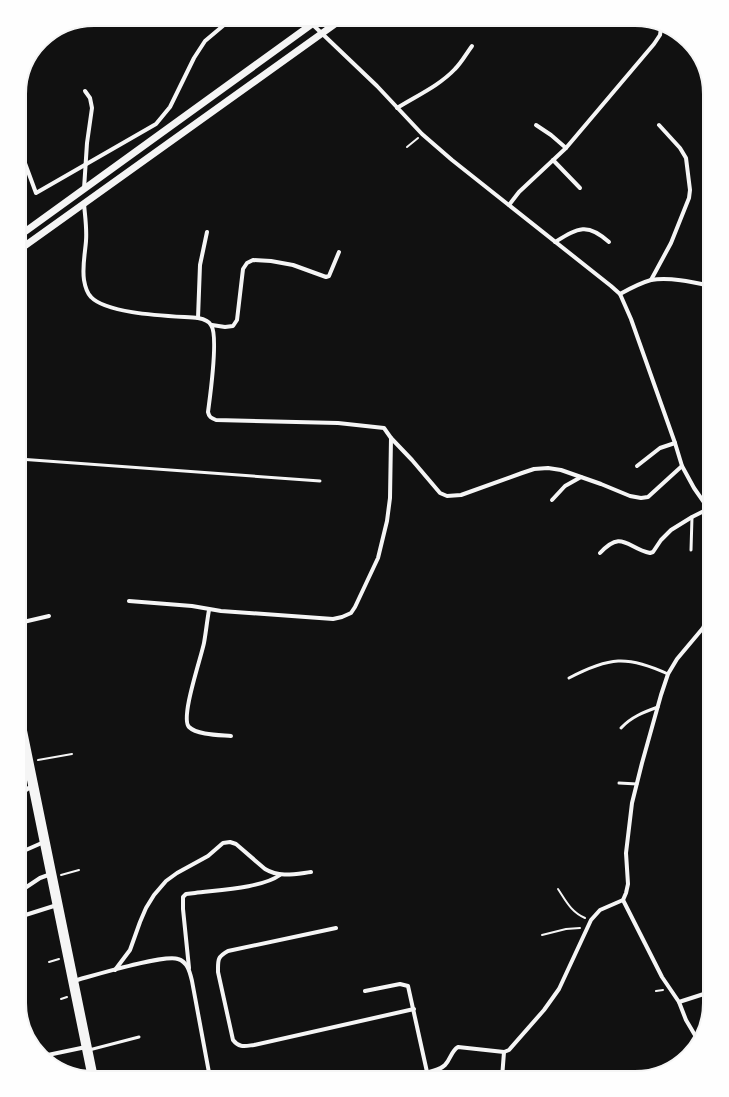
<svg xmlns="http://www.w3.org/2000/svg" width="729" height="1097" viewBox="0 0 729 1097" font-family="Lora,serif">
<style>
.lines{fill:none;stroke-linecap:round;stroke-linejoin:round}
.path{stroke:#f5f5f5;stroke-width:2}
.service{stroke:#f5f5f5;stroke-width:3}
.minor{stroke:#f5f5f5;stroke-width:4}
.tertiary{stroke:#f5f5f5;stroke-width:7}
.trunk{stroke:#f5f5f5;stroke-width:10}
.rim{fill:none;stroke:#f5f5f5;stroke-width:2}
</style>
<rect width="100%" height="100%" fill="#111"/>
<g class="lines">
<!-- path -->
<g class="path">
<polyline points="407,147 418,138"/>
<polyline points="703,577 710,583"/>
<polyline points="38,760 72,754"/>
<polyline points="61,875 79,870"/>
<path d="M558,889C566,901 571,912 585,918"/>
<polyline points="542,935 566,929 580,928"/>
<polyline points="49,962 59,959"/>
<polyline points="656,991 663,990"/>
<polyline points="61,999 67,997"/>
</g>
<!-- service -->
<g class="service">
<polyline points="19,459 320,481"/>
<polyline points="691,550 692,517"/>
<path d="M569,678C609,657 627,655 668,674"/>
<path d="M621,728C631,717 644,712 658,707"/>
<polyline points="619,783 637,784"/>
<polyline points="89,1050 139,1037"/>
</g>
<!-- minor -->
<g class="minor">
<polyline points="303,19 312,24 377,86 422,134 452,160 611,286 620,294 631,319 675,443 682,466 694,488 710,511"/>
<path d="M397,108C416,96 439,86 455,69C462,62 466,54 472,46"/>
<polyline points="536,125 551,135 566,148"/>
<polyline points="19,147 36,193 156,124 170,107 194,58 205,41 224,25 236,19"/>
<polyline points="553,160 580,188"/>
<polyline points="84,189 87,143 92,108 90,98 85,91"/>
<path d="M84,204C85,216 87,228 86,241C85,254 82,267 84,280C85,286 87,293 91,297C108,315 174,316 198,318C203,319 209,321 211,325C219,336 210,396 208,412C209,417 211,418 216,420L338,423L384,428L391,438L390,498L387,521L378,558L355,607L351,613L342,617L333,619L221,611L192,606L129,601"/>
<polyline points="509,205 519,192 566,148 654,44 660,35 661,28 658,25"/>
<path d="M555,242C578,228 587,222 609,242"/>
<polyline points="651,280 671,243 689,198 690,190 686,158 680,148 659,125"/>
<path d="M620,294C629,289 640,283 651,280C670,277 692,282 710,286"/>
<polyline points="198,318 200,265 207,232"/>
<polyline points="212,325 225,327 233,326 237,320 243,269 247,263 253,260 271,261 293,265 326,277 329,276 339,252"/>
<polyline points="391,438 412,460 440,493 447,496 461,495 522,473 534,469 548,468 561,470 601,484 630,496 641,498 648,497 682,466"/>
<polyline points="637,466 660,448 675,443"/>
<polyline points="552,500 565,486 581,477"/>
<path d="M600,553C622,529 627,548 650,553L653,552L661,540L671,530L692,517L708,509"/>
<path d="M209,610C207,621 206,632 204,643C201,658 180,718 189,727C197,735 220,735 231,736"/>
<polyline points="19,623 49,616"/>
<polyline points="19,795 33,785"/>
<polyline points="19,853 44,842"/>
<polyline points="19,892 40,878 51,874"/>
<polyline points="623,900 662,977 679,1002 686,1020 699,1042"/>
<polyline points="19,917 57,905"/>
<path d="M336,928L228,951C217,957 218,960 218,972L233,1040C239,1048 245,1046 254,1045L414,1009"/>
<path d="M189,968L183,909V897L186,894L195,893C218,890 262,888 280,875"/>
<path d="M115,970L130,950L140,922L146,908L154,895L166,881L177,873L208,856L223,843L230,842L236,844L265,869C280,878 295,874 311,872"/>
<path d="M73,981C92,976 163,954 178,959C188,962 190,973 192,981L210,1078"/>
<polyline points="365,991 400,984 408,986 427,1072"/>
<polyline points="679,1002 710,992"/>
<polyline points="43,1056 86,1047"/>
<path d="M400,1078C412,1075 437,1073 445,1065C451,1059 451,1051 458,1047L504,1052L509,1050L544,1010L559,989L591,920L600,910L623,900L626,893L628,884L626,853L632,803L642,763L661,695L668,674L677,659L703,628L710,612"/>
<polyline points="502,1078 504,1052"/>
</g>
<!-- tertiary -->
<g class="tertiary">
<polyline points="19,236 319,19"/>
<polyline points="19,250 342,19"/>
</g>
<!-- trunk -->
<polyline class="trunk" points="19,716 93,1078"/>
</g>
<!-- crop -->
<path d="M0 0H729V1097H0ZM94 26H635A68 68 0 0 1 703 94V1003A68 68 0 0 1 635 1071H94A68 68 0 0 1 26 1003V94A68 68 0 0 1 94 26Z" fill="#fefefe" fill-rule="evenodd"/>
<path class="rim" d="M94 26H635A68 68 0 0 1 703 94V1003A68 68 0 0 1 635 1071H94A68 68 0 0 1 26 1003V94A68 68 0 0 1 94 26Z"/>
</svg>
